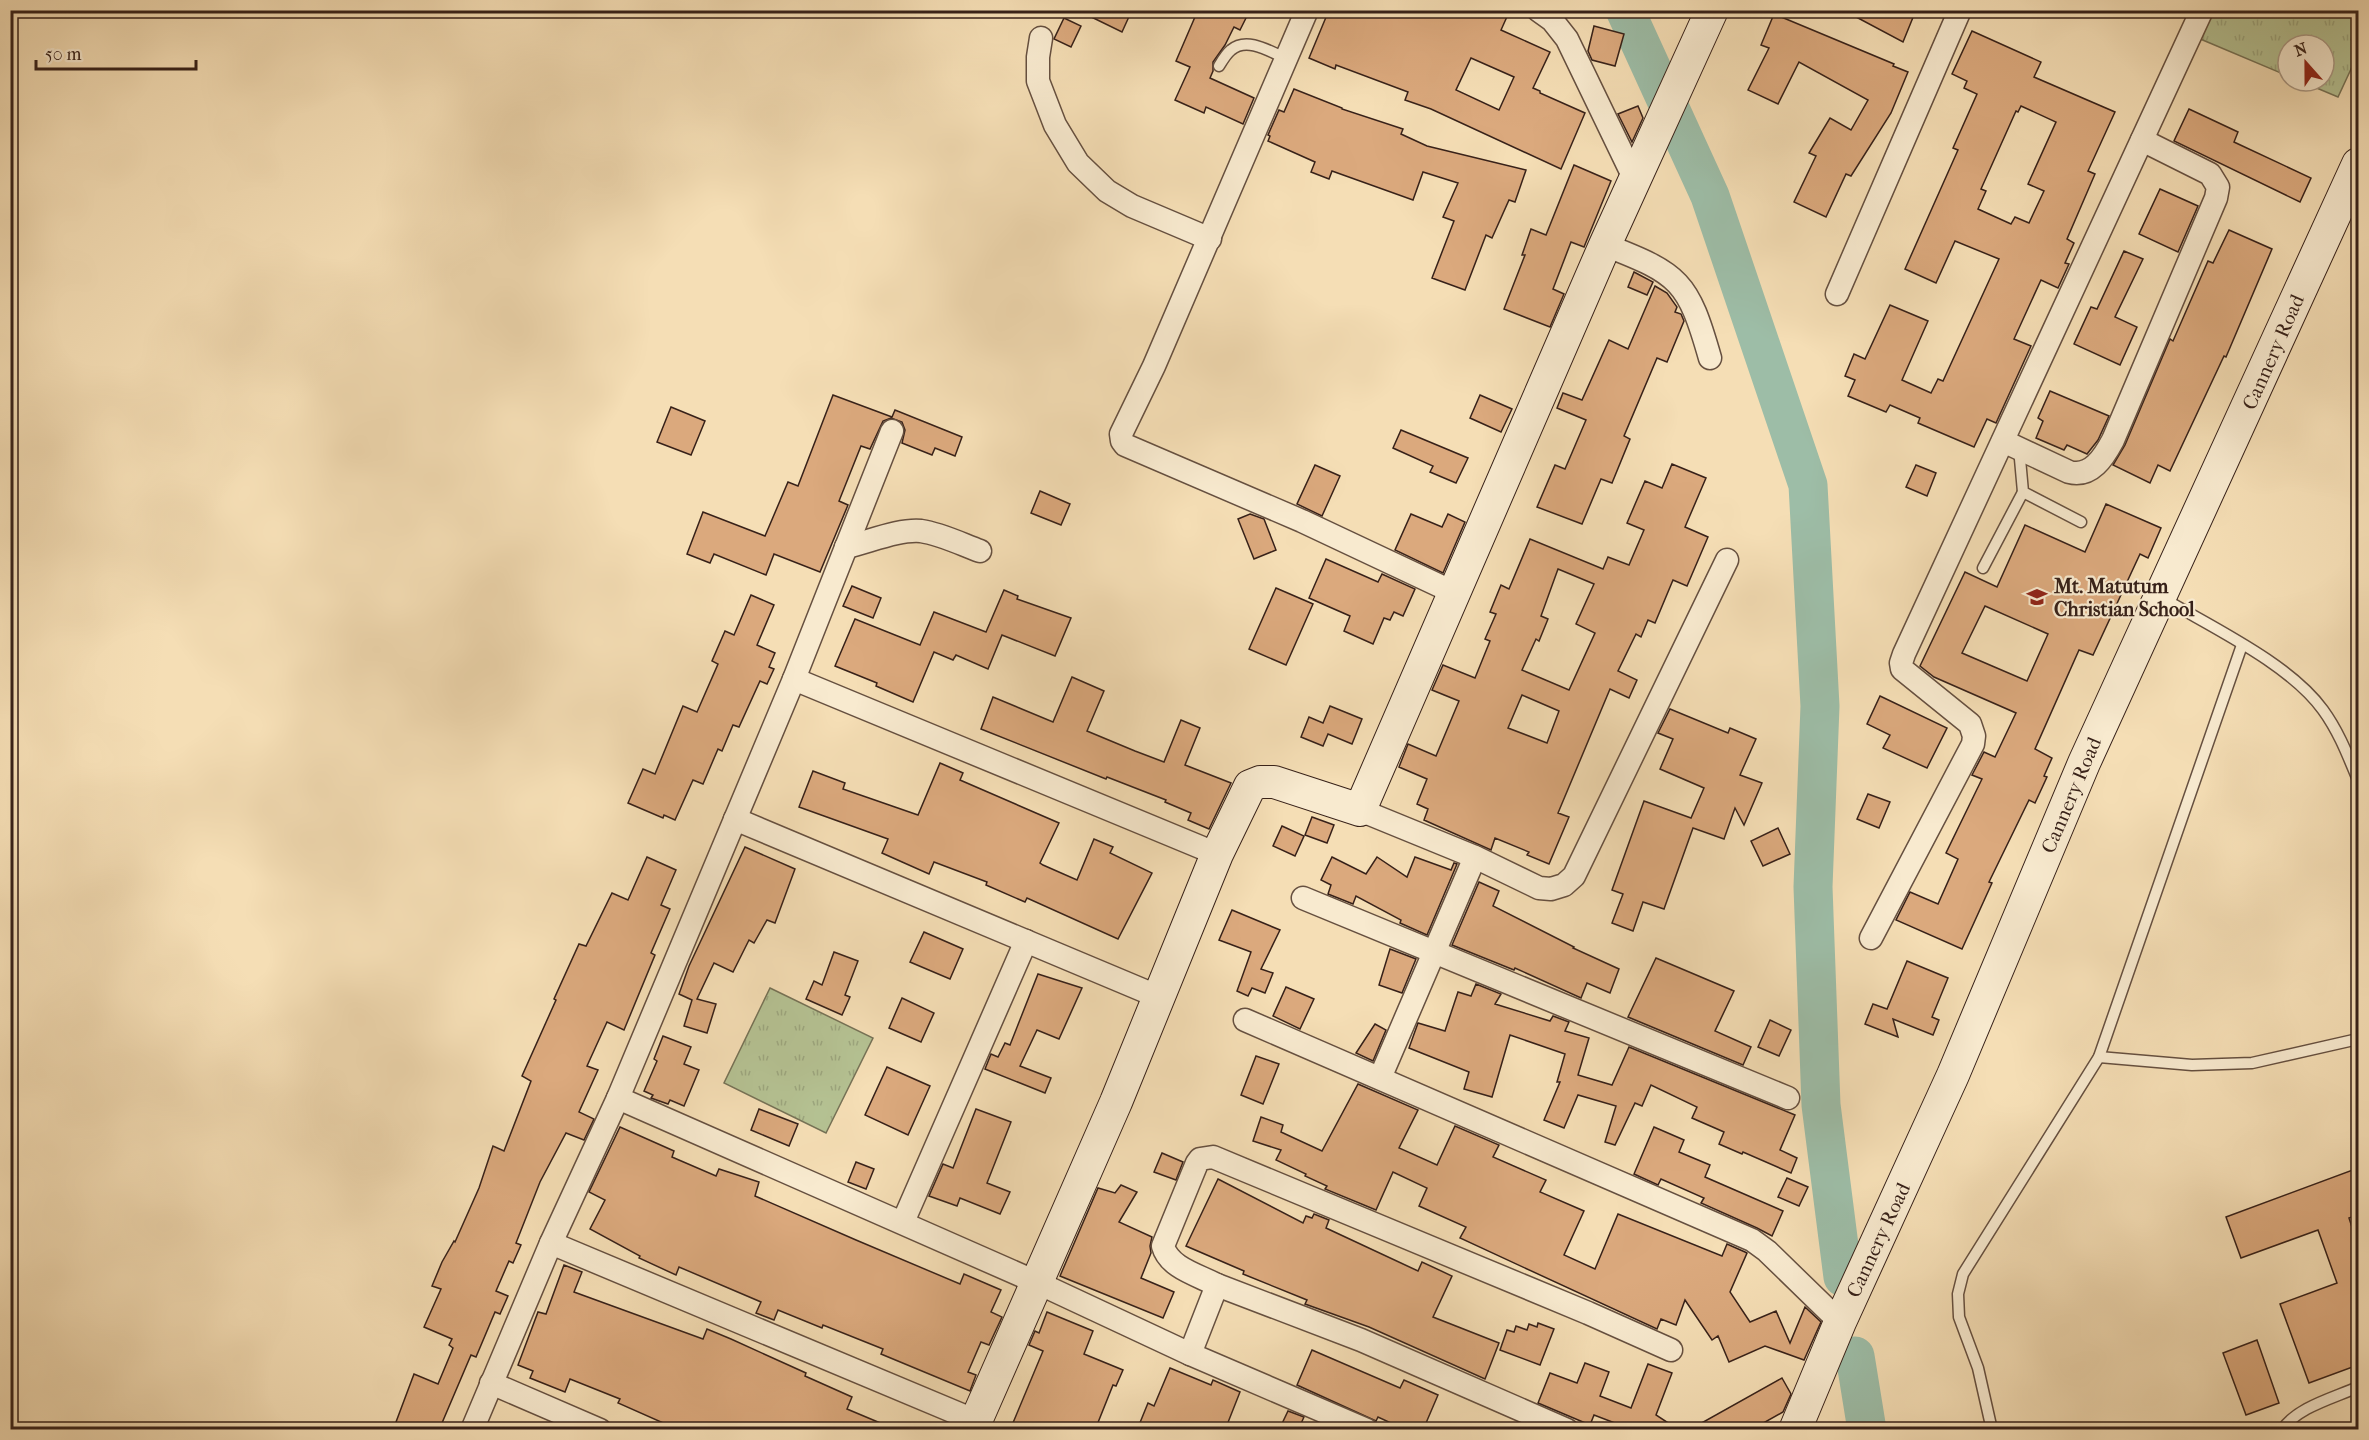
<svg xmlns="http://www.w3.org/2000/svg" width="2369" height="1440" viewBox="0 0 2369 1440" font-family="'IM FELL French Canon',serif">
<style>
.grass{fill:url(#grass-tufts);stroke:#767256;stroke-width:1.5}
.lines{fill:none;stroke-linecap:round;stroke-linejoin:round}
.river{stroke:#9dbda7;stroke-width:39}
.building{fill:#dba97d;stroke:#372119;stroke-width:1.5;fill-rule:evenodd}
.lane-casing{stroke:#665040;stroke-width:13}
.street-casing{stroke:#665040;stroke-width:25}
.secondary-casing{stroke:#372119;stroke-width:34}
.lane{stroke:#f8eacf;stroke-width:10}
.street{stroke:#f8eacf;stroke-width:22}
.secondary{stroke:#f8eacf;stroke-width:32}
.labels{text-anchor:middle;stroke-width:4.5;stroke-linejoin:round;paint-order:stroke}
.street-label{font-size:20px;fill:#372119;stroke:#f8eacf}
.poi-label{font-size:20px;font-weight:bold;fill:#372119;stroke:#f8eacf;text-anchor:start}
</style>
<defs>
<pattern id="grass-tufts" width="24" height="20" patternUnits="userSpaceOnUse" patternTransform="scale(1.5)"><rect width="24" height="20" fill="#b5c293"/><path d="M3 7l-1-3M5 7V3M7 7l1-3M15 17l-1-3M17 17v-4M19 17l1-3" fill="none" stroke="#9ca67e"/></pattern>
</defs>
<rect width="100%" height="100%" fill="#f5deb5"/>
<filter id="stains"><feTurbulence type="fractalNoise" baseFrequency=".00333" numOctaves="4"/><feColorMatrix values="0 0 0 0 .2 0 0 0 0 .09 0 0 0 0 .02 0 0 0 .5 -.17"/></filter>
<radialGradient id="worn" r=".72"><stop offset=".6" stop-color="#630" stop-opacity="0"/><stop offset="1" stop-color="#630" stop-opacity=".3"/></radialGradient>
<!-- grass -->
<g class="grass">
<polygon points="2211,11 2358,11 2358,54 2338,97 2300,81 2324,81 2324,45 2288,45 2288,76 2198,38"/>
<polygon points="770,988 873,1038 826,1133 724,1083"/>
</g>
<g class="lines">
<!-- river -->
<g class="river">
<polyline points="1625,10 1710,196 1808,485 1820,706 1813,887 1821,1105 1843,1277"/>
<polyline points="1855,1356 1867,1430"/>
</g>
</g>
<!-- building -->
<g class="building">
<polygon points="1077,10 1132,10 1122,32"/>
<polygon points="1198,10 1250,10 1240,30 1234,27 1225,45 1213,62 1213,71 1210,78 1254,98 1243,124 1206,107 1204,113 1175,100 1190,67 1176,61"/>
<path d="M1329,10H1510L1501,30L1550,52L1533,88L1540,91V93L1585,113L1561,169L1431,109L1405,100L1408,92L1336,65L1335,69L1309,58ZM1471,58L1514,77L1499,110L1456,90Z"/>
<polygon points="1843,10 1916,10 1903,42"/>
<polygon points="1774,14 1894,64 1893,66 1908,72 1891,113 1851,176 1846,174 1826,217 1794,202 1816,156 1809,153 1830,118 1851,130 1868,100 1799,62 1778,104 1748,90 1769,48 1761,45"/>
<polygon points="1064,18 1081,26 1071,47 1054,39"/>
<polygon points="1594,26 1624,34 1615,66 1592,60 1588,51"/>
<path d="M1972,31L2041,62L2034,77L2115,112L2088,171L2095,174L2067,239L2074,243L2065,263L2069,264L2058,288L2041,280L2014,339L2031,346L1996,423L1987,419L1974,447L1918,423L1920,418L1890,405L1886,412L1848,396L1855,380L1845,376L1854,354L1865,359L1890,305L1928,321L1902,380L1931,393L1938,379L1943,381L1999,259L1955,241L1936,283L1905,269L1958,150L1953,148L1977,94L1964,88L1967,81L1952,74ZM2021,106L2056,122L2028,184L2044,191L2029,223L2015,217L2011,224L1978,209L1986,191L1981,189L2016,111L2018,112Z"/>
<polygon points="1294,89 1342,108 1342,109 1403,129 1401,134 1427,146 1526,170 1515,202 1509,200 1492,238 1486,235 1465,290 1432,278 1454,221 1443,217 1458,183 1423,172 1413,200 1332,171 1329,179 1311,172 1315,162 1268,141 1270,136 1268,135 1279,110 1284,112"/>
<polygon points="1638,106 1643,118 1632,142 1618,114"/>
<polygon points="2189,109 2238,132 2234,142 2311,178 2300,202 2174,141"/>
<polygon points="1574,165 1611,181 1584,247 1571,242 1553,289 1564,294 1550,327 1504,309 1525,255 1522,255 1531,229 1546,235"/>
<polygon points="2160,189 2198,206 2178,252 2139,234"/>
<polygon points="2229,230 2272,249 2226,357 2224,356 2170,471 2158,465 2150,483 2113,465 2125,445 2170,339 2173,341 2208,261 2213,263"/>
<polygon points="2124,251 2143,259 2115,317 2137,327 2120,365 2074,344 2091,307 2097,309"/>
<polygon points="1634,272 1653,282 1647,295 1628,287"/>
<polygon points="1655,286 1667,293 1677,307 1675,312 1681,314 1684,321 1667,362 1657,358 1624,436 1630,439 1612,483 1601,479 1582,524 1537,507 1555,465 1565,469 1586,420 1557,408 1563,393 1582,400 1609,340 1628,349"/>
<polygon points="2050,391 2109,416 2098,440 2087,454 2067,445 2064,450 2036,438 2043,421 2038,418"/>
<polygon points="833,395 892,417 895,410 962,437 955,456 935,448 932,455 902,443 905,430 902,422 891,418 883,421 870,449 861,446 839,501 848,505 820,572 774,554 766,575 714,554 710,563 687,554 703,512 765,536 788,482 798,486"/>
<polygon points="1480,395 1512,409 1501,432 1470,418"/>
<polygon points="671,407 705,421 691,455 657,442"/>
<polygon points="1401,430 1468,458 1456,483 1430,472 1433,466 1393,448"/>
<path d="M1672,464L1706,478L1685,527L1708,537L1687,586L1673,580L1655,623L1648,620L1641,637L1636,634L1618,671L1637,680L1629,698L1610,689L1558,813L1569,817L1549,864L1527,855L1529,852L1495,838L1491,850L1424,820L1428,809L1417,804L1427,779L1399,767L1408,744L1436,756L1459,701L1432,690L1443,665L1475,678L1490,641L1485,639L1496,614L1490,612L1501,585L1509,589L1530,539L1603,569L1608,557L1629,565L1644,530L1627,523L1645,481L1662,488ZM1558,569L1594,584L1576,624L1595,633L1569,690L1522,670L1536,639L1539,641L1548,619L1541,616ZM1522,695L1559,711L1547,743L1508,728Z"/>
<polygon points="1315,465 1340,476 1322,516 1297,504"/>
<polygon points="1916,465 1936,473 1927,496 1906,487"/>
<polygon points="1040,491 1070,504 1061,525 1031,513"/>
<path d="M2106,504L2161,528L2148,558L2140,554L2093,655L2079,650L2035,749L2052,758L2044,776L2047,777L2035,803L2029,800L1989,882L1992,883L1962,949L1896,920L1910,892L1938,904L1958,859L1946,853L1982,779L1972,775L1984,752L1995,757L2016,713L1934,677L1920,666L1965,572L1997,587L2025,525L2085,552ZM1985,606L2048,634L2027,681L1962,653Z"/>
<polygon points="1250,514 1264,519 1276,550 1254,559 1238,519"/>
<polygon points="1411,514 1442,527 1448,514 1465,522 1443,573 1395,550"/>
<polygon points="1326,559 1378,582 1382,574 1415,589 1403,616 1394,612 1390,620 1384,618 1373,644 1344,631 1350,616 1309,598"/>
<polygon points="852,586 881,598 873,618 843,606"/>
<polygon points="1276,588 1313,604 1286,665 1249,649"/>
<polygon points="1004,590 1018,596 1017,599 1071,618 1055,656 1002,635 988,669 956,655 953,660 934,652 913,702 876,686 877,683 835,666 855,619 920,645 934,612 986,632"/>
<polygon points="751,595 774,605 757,645 775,653 769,667 774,669 767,684 760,681 739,727 733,725 722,751 718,749 703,784 693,780 675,820 664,815 663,818 628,803 643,769 655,774 683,706 697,712 718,664 712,661 725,631 734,635"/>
<polygon points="1072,677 1104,691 1087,731 1135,751 1164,762 1181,720 1200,728 1185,765 1231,783 1209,829 1188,820 1191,813 1165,802 1166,800 1107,777 1106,779 981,729 993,697 1053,722"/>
<polygon points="1880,696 1947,728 1927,768 1883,748 1890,735 1867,724"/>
<polygon points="1330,706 1362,719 1352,744 1328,734 1323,746 1301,737 1309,717 1323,723"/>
<polygon points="1670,709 1728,733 1730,728 1756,739 1740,775 1762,783 1744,825 1735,808 1724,839 1693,828 1664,909 1643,902 1633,931 1612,923 1623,894 1612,890 1644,801 1691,818 1704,788 1660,769 1673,739 1658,733"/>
<polygon points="940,763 963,773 960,780 1059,823 1040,863 1043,865 1077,880 1094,839 1113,847 1110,853 1152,873 1118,939 1027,898 1025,902 986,885 987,882 934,862 929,874 882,853 888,839 799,807 813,771 845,783 843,789 918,815"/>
<polygon points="1868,794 1890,802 1879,828 1857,819"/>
<polygon points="1312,817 1334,825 1327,843 1305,835"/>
<polygon points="1282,826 1304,836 1295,856 1273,846"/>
<polygon points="1778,828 1790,854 1763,866 1751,841"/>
<polygon points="745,847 795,869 775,923 767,920 754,943 749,940 733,972 714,963 697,999 716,1004 707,1033 684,1026 692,1000 679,994 689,966"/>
<polygon points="647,857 676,870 661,905 670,909 651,953 655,955 624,1030 607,1022 587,1066 598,1070 579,1112 594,1119 584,1140 566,1133 540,1182 516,1243 521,1245 513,1263 509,1261 496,1291 508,1296 500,1314 495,1312 476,1357 471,1355 439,1430 393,1430 414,1374 438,1384 453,1348 449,1345 452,1339 424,1327 441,1289 432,1286 442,1262 454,1241 455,1242 479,1188 493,1146 504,1151 531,1081 522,1076 556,1000 554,999 579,944 586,946 612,893 628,900"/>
<polygon points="1332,857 1366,874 1377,857 1407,877 1415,857 1451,870 1454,863 1457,864 1427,935 1400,923 1401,920 1356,896 1353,904 1328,894 1331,885 1321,880"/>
<polygon points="1479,882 1499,891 1493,906 1574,947 1573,948 1619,969 1610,993 1587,983 1581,998 1515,968 1514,970 1452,945"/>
<polygon points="1232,910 1280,930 1261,969 1273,973 1265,993 1252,988 1248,996 1237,991 1251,952 1219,940"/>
<polygon points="924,932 963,949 950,979 910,962"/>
<polygon points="1390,949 1416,959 1402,993 1379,985"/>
<polygon points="834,952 858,961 845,995 850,997 842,1015 806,999 814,981 822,985"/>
<polygon points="1656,958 1734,991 1715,1031 1751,1047 1743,1065 1628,1017"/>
<polygon points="1907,961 1948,978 1932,1017 1939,1020 1933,1035 1893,1019 1898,1037 1865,1024 1873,1004 1887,1009"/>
<polygon points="1038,974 1082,988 1059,1039 1037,1030 1020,1066 1051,1078 1045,1093 985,1069 991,1054 998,1057 1005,1043 1010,1045"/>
<polygon points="1476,984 1501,994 1495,1004 1550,1021 1553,1016 1569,1022 1565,1031 1589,1038 1578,1075 1612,1085 1629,1047 1795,1115 1780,1150 1797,1158 1791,1173 1743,1152 1742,1154 1719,1144 1724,1132 1692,1118 1697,1107 1651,1085 1642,1106 1635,1103 1615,1145 1605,1142 1616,1106 1578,1095 1564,1128 1544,1120 1560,1082 1557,1082 1565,1054 1510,1035 1492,1097 1464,1089 1469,1072 1409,1048 1418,1023 1445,1031 1458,992 1471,996"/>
<polygon points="1286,987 1314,999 1300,1029 1273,1016"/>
<polygon points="902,998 934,1013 921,1042 889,1028"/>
<polygon points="1770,1020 1791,1030 1779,1056 1758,1047"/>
<polygon points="1375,1024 1386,1030 1373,1061 1356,1053"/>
<polygon points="663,1036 691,1047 684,1064 699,1070 684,1106 670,1100 668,1104 651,1098 653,1095 644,1091 657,1061 654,1059"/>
<polygon points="1256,1056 1279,1064 1263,1104 1241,1095"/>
<polygon points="887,1067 930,1086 908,1135 865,1115"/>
<polygon points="1358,1084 1418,1110 1399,1148 1437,1165 1455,1126 1499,1145 1493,1157 1546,1180 1540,1192 1584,1211 1564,1255 1595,1269 1618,1214 1722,1256 1727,1244 1745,1252 1747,1253 1730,1292 1750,1322 1776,1311 1790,1343 1805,1307 1821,1322 1804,1360 1765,1346 1729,1362 1718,1336 1712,1340 1685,1300 1676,1325 1661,1319 1657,1329 1460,1238 1466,1227 1419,1206 1427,1188 1393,1172 1376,1210 1325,1189 1327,1186 1305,1176 1306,1174 1276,1160 1281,1150 1253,1141 1261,1117 1283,1125 1281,1132 1322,1151"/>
<polygon points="759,1109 798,1124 789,1146 751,1130"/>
<polygon points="976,1109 1011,1122 987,1183 1010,1192 1000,1214 960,1198 957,1206 929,1196 943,1164 953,1168"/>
<polygon points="620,1127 674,1151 672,1157 716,1176 719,1169 759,1182 755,1196 856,1240 960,1284 964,1274 1001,1290 991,1312 1002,1317 989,1345 981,1342 968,1372 976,1375 970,1391 881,1354 883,1349 823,1325 822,1328 778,1310 774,1320 756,1313 761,1302 679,1267 676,1275 639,1258 640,1256 590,1229 605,1200 589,1192"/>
<polygon points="1654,1127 1684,1140 1679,1152 1710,1165 1705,1177 1783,1211 1772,1236 1757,1228 1701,1203 1704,1198 1661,1179 1658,1185 1634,1174"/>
<polygon points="1162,1153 1183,1162 1176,1180 1154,1172"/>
<polygon points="856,1162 874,1169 866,1189 848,1182"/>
<polygon points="2358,1168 2358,1215 2349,1218 2358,1246 2358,1365 2309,1383 2280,1304 2337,1283 2318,1230 2241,1258 2226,1217"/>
<polygon points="1787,1178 1808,1187 1799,1206 1778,1197"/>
<polygon points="1218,1179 1303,1223 1306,1216 1312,1218 1314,1214 1329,1220 1326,1228 1418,1271 1422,1262 1452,1276 1433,1317 1499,1343 1485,1379 1369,1327 1305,1304 1307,1300 1243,1274 1244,1271 1186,1246"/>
<polygon points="1121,1185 1137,1192 1119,1222 1152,1237 1150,1246 1151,1253 1141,1278 1174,1292 1163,1318 1060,1276 1098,1188 1115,1193"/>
<polygon points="564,1265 582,1272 574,1292 703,1339 707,1329 731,1339 806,1373 805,1376 852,1397 847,1409 897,1430 679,1430 618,1403 620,1399 570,1379 565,1392 530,1378 533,1371 518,1365 538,1312 546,1314"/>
<polygon points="1047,1312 1093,1331 1084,1354 1123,1370 1116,1386 1113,1385 1095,1430 1010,1430 1043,1351 1029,1345 1035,1331 1039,1333"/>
<polygon points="1538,1323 1554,1329 1540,1365 1500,1350 1507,1330 1514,1332 1516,1326 1527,1330 1529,1324 1537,1327"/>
<polygon points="2257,1340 2279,1403 2246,1415 2223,1353"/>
<polygon points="1312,1350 1400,1388 1404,1380 1438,1395 1423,1430 1406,1430 1378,1417 1376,1421 1297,1385"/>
<polygon points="1585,1363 1609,1372 1600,1396 1631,1408 1648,1364 1672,1373 1656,1415 1679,1430 1633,1430 1594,1415 1590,1425 1538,1403 1550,1373 1577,1383"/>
<polygon points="1170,1368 1211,1385 1213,1380 1240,1392 1225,1430 1137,1430 1148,1403 1154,1406"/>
<polygon points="1782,1378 1791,1394 1783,1412 1751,1430 1689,1430"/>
<polygon points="1288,1411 1304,1417 1298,1430 1279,1430"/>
</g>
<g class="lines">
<!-- lane casing -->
<g class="lane-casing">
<g id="lane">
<path d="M1219,66C1222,61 1226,54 1231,50C1247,36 1271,52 1287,59"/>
<polyline points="2019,448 2023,492 2081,522"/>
<polyline points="1983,568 2023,492"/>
<path d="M2161,597C2211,627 2289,663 2323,710C2339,732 2348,756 2358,780"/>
<polyline points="2099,1057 2192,1065 2252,1063 2358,1039"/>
<polyline points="1992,1430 1978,1368 1959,1317 1958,1294 1963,1274 2099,1057 2242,645"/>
<path d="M2282,1430C2297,1407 2334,1398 2358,1387"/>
</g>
</g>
<!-- street casing -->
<g class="street-casing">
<g id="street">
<polyline points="1307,10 1154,366 1121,434 1122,441 1125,445 1302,521 1455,593"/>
<polyline points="1538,10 1552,20 1567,39 1636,182"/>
<polyline points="1041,38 1038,57 1038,81 1055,125 1078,163 1107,191 1132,206 1210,239"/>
<path d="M1605,245C1680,274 1688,281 1710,358"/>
<polyline points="1837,294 1960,10"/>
<path d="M2003,441L2069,472C2091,478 2104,457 2113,440L2216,198L2218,187L2210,174L2142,140"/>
<path d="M846,547C869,542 898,529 921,531C941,534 961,544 980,551"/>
<polyline points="794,679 1217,854"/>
<polyline points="1360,810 1475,857 1539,888 1551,889 1564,885 1574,876 1727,560"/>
<polyline points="735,819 1159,997"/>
<polyline points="1303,898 1788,1098"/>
<polyline points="1871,938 1973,744 1974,736 1970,724 1902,669 1901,663 1904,654 2202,10"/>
<polyline points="1245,1020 1752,1240 1767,1251 1840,1322"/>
<polyline points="1380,1078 1475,857"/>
<polyline points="618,1098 1036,1282 1190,1354 1367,1430"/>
<polyline points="903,1222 1026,941"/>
<polyline points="551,1243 976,1421"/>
<polyline points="1217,1285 1361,1340 1567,1430"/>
<path d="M1190,1354L1217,1285C1198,1275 1169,1268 1163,1246L1197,1163L1200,1159L1213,1157L1588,1313L1671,1350"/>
<polyline points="491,1383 600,1430"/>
<polyline points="472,1430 551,1243 618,1098 794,679 892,431"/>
</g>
</g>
<!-- secondary casing -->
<g class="secondary-casing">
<g id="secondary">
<polyline points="972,1430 1116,1102 1217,854 1250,786 1260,782 1274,782 1360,810 1605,245 1712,10"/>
<polyline points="1795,1430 1840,1322 1953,1075 2084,763 2358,164"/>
</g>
</g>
<!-- lane -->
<use href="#lane" class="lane"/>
<!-- street -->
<use href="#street" class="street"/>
<!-- secondary -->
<use href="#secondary" class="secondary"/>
</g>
<!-- icons -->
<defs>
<g id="school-bare" transform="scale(1.62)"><path d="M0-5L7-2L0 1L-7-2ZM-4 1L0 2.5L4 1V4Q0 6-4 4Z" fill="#8f2418" stroke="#f8eacf" stroke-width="2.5" paint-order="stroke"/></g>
</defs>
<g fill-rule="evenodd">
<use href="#school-bare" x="2037" y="597"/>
</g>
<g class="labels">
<!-- street labels -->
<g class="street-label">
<text transform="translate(2273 352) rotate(-66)" y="7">Cannery Road</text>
<text transform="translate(2071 795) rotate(-67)" y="7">Cannery Road</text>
<text transform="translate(1878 1240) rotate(-65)" y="7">Cannery Road</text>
</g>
<!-- poi labels -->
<g class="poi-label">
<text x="2054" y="593">Mt. Matutum<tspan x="2054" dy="23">Christian School</tspan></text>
</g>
</g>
<!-- margin -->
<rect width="2369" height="1440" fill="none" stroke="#f5deb5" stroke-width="36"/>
<rect x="12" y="12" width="2345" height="1416" fill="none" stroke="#372119" stroke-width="3"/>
<rect x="18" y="18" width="2333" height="1404" fill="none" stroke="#372119" stroke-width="1.5"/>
<!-- north arrow -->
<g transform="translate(2306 63) rotate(339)"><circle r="28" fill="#f8eacf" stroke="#ab9a86" stroke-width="1.5"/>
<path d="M0-4.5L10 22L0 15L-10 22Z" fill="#8f2418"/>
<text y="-9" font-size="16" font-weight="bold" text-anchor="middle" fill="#372119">N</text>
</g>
<!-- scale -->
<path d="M36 60v9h160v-9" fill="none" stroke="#372119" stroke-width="3"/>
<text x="45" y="60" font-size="18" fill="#372119" stroke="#f8eacf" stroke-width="4.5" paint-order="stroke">50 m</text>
<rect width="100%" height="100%" filter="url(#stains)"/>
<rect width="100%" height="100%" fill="url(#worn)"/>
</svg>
